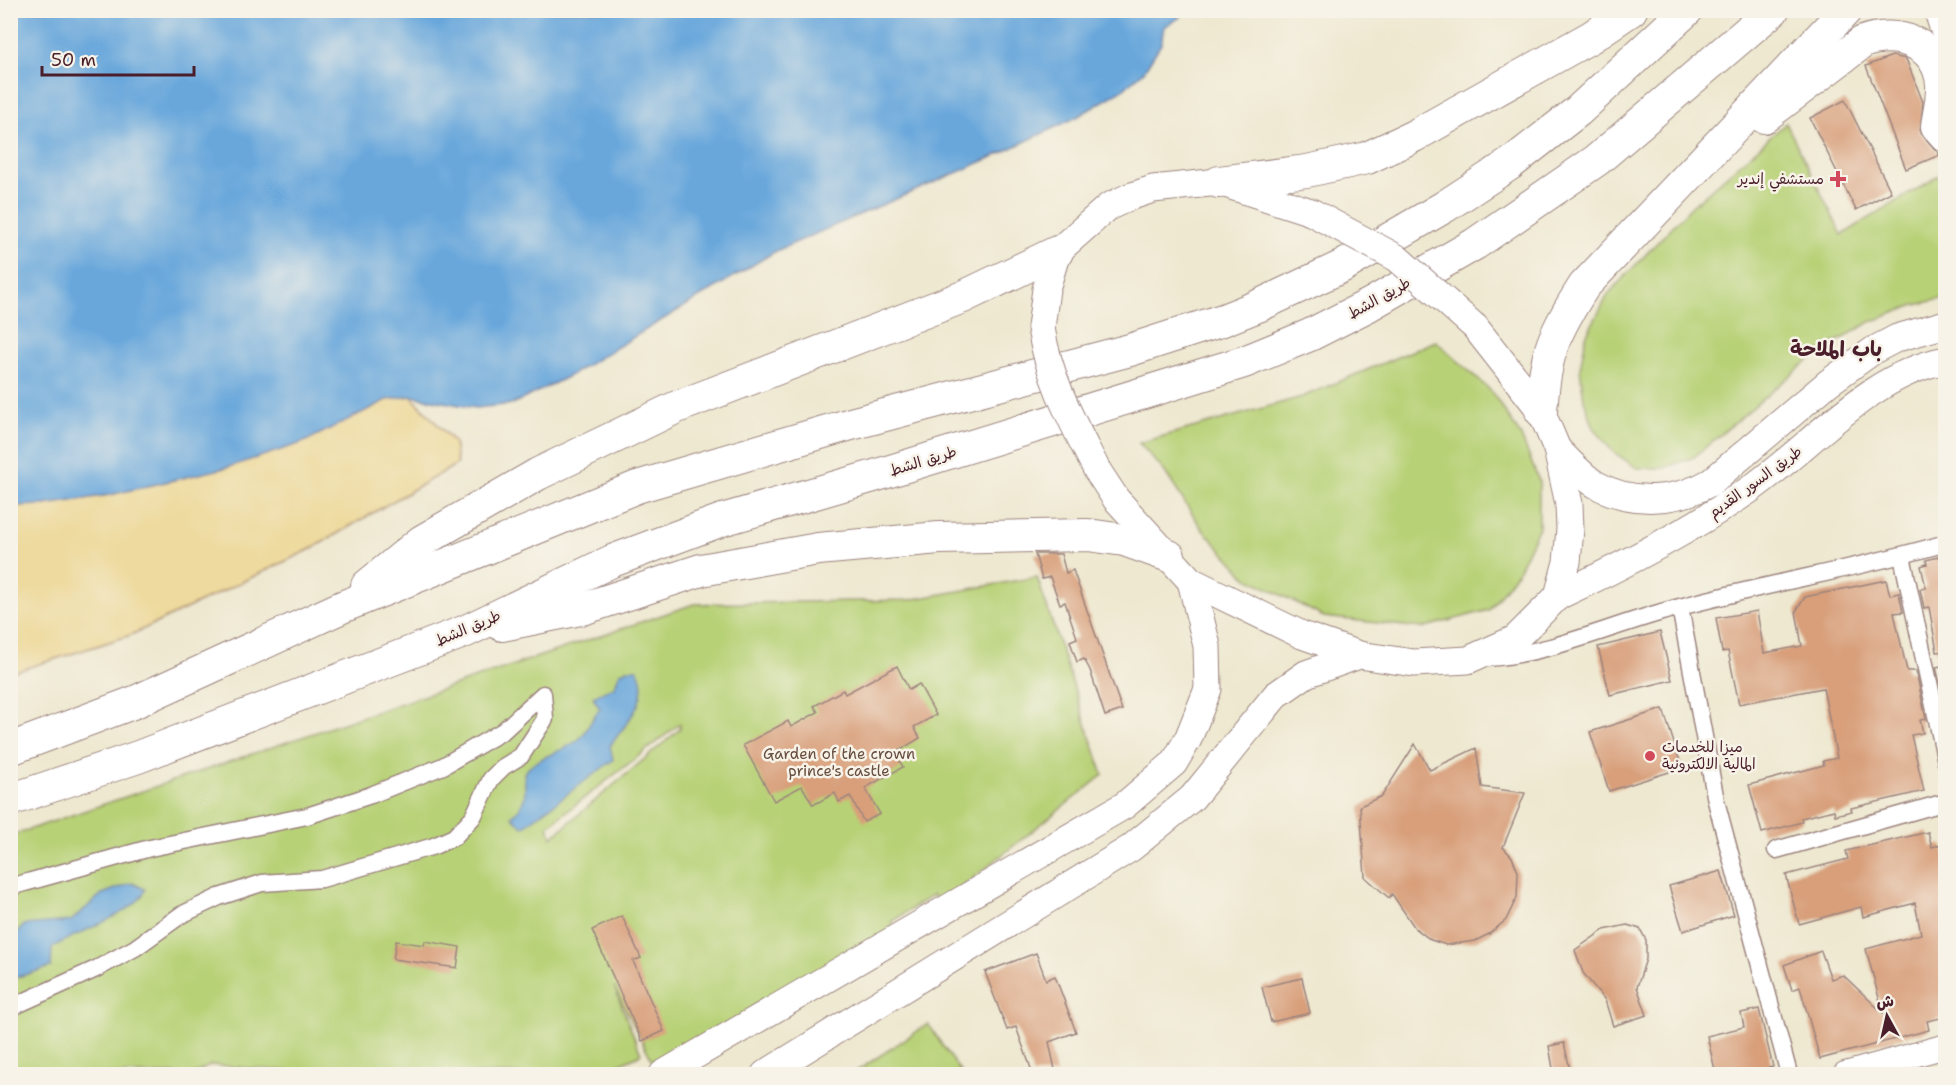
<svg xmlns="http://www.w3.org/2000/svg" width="1956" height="1085" viewBox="0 0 1956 1085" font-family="'Shantell Sans','Playpen Sans Arabic',sans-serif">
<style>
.green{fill:#b7d176;stroke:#807850;stroke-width:1.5;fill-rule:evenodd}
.sand{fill:#eeda9e;stroke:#9c7c64;stroke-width:1.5}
.water{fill:#69a7db;stroke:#5a6383;stroke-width:1.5}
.building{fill:#d89f7a}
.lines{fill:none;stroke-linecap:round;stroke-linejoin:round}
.street-casing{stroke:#9c847e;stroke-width:19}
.secondary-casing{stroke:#9c847e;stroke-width:26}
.primary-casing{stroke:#9c847e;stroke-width:29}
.highway-casing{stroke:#9c847e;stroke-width:34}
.street{stroke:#fff;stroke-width:16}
.secondary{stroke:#fff;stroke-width:24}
.primary{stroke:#fff;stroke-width:27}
.highway{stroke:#fff;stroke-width:32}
.primary-bridge-casing{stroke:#9c847e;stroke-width:29;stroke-linecap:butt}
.primary-bridge{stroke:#fff;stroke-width:27}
.poi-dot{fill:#d1495b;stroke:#f7f3e8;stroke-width:2}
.labels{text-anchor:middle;stroke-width:5;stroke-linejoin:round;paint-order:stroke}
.poi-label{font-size:15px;fill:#4a1f2b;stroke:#f7f3e8;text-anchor:end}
.street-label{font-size:15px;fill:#4a1f2b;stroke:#f7f3e8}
.park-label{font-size:15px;fill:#654c3e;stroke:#f7f3e8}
.district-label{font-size:21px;font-weight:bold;fill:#4a1f2b;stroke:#f7f3e8}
</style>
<rect width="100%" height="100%" fill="#f7f3e8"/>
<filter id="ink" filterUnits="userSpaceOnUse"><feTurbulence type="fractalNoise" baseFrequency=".0167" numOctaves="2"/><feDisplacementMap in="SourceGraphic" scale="12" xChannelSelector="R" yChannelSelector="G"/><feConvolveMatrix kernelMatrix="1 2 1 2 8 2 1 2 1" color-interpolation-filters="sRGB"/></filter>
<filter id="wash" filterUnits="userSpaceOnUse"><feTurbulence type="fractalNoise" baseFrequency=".008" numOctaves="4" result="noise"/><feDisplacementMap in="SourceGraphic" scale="24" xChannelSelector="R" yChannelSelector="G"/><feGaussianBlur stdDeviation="1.35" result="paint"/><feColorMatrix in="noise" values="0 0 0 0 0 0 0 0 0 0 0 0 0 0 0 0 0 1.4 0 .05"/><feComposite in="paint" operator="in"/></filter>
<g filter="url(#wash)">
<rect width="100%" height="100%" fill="#eee8d0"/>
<!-- green -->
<g class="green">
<polygon points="1786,123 1842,235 1943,173 1946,179 1945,298 1912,306 1868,323 1816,354 1694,457 1664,468 1637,468 1612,451 1594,428 1584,400 1580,368 1586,336 1609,293 1692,206"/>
<polygon points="1436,341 1492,392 1521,436 1539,481 1539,527 1518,571 1489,610 1422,628 1324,617 1246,577 1202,529 1165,472 1139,443 1302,397"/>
<path d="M1037,577L1103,775L939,905L933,895L891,922L900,932L656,1068L614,987L641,1054L597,1074H330L211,1065L194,1074H11L10,836L694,604L909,600ZM680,724V729L552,837L548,826Z"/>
<polygon points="928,1024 962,1074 852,1074"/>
</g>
<!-- sand -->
<polygon class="sand" points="411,396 454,442 457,464 311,549 131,635 11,673 10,506 45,505 110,495 229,467 349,419 387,400"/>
<!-- water -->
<g class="water">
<polygon points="10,11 11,10 1183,11 1179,18 1164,27 1161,44 1144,71 1122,90 1077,117 995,156 776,251 571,375 513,404 476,408 411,396 387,400 302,443 229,467 110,495 45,505 11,506"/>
<path d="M627,669H637C653,698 626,723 610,746L613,760L523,827L512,816C527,804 526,791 524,773C538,755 560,754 578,740C589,731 590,719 600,709L593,697L614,687L620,673Z"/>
<path d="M132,883L145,889C140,913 72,933 52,948L51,967L11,979V940L24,925L71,921L102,894Z"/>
</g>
<g id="blocks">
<!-- building -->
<g class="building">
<polygon points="1892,56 1906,59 1923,102 1920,132 1940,155 1906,169 1866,66"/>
<polygon points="1845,100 1891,192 1856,210 1810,118"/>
<polygon points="1035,554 1061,554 1066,573 1073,570 1122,710 1105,716 1090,670 1084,659 1077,662 1070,641 1077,638 1065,602 1060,604 1050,577 1042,579"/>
<polygon points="1946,555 1946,651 1937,652 1929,607 1924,608 1920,589 1926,588 1921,566 1927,564 1926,560"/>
<polygon points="1886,580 1890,595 1899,593 1903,612 1894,613 1907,671 1916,671 1926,719 1920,720 1923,733 1911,735 1924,791 1851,808 1852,811 1835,815 1834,810 1801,818 1802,822 1762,833 1749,785 1824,765 1823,761 1837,758 1823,688 1739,704 1728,651 1722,652 1716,618 1757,611 1764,653 1802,646 1796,611 1805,597"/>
<polygon points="1660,632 1672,680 1610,695 1598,647"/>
<polygon points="1946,665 1946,709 1936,667"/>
<polygon points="897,666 909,690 919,684 936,715 914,727 920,738 895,753 903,767 865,788 880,814 864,822 850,796 839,802 835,793 813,805 802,786 774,801 743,745 788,721 791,727 818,712 814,706 843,690 845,694"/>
<polygon points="1663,709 1682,768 1609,791 1590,732"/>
<polygon points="1415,744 1430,770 1476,748 1482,787 1525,793 1503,847 1512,857 1518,872 1517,897 1506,920 1489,934 1475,941 1446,945 1431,940 1415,928 1392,894 1389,898 1365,877 1360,806 1382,796"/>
<polygon points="1928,832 1932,847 1942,844 1946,858 1946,1017 1927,1021 1929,1030 1820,1059 1800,987 1792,990 1784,965 1821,951 1831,979 1843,975 1883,1013 1866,949 1921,934 1915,903 1863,917 1861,907 1799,924 1786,875 1848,859 1846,851"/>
<polygon points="1721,871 1734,915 1683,931 1669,886"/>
<polygon points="622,916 641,958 633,961 664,1031 642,1041 592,930"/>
<polygon points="1627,925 1640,929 1646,940 1646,959 1637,987 1647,1015 1613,1026 1605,1000 1583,973 1575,950 1604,930"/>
<polygon points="396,941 424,945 425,941 460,947 457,968 393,959"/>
<polygon points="1036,953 1046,980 1055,976 1076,1032 1049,1042 1056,1074 1033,1074 1016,1027 1007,1030 985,972"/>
<polygon points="1302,978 1310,1013 1271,1022 1262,987"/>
<polygon points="1759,1009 1773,1067 1742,1074 1716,1074 1707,1036 1744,1027 1741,1013"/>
<polygon points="1564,1043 1571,1074 1554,1074 1549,1046"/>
</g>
</g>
</g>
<g filter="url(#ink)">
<use href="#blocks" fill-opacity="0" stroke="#9c847e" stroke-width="1.5"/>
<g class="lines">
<!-- street casing -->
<g class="street-casing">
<g id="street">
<polyline points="1902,556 1946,762"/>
<polyline points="1680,607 1716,801 1789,1074"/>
<path d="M1487,658C1553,654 1616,623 1680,607C1768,583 1858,569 1946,543"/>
<polyline points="1776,850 1946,802"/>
<polyline points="10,887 150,848 307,816 371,795 443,766 503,731 543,694 545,719 521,756 503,767 491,779 473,817 454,837 434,846 322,879 262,883 219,897 181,915 135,948 96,969 10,1008"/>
</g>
</g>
<!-- secondary casing -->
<g class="secondary-casing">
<polyline id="secondary" points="1845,1074 1946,1046"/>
</g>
<!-- primary casing -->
<g class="primary-casing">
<g id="primary">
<polyline points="1041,328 1046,289 1057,252 1108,207 1129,197 1153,189 1219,182 1311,212"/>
<path d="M1557,449C1569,461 1581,475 1595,484C1631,505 1677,502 1711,482L1828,383L1874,350L1897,338L1946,324"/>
<polyline points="1097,470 1116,499 1191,581 1302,635 1359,655 1414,663 1468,660 1515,639 1558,596 1567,562 1570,529 1569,504 1557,449 1541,411 1475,327"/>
<path d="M1558,596C1625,565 1689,531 1749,490C1812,446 1868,375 1946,360"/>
<polyline points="663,1074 1125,805 1174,763 1188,739 1208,689 1207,646 1191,581"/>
<polyline points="765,1074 1131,848 1192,798 1276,695 1306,674 1359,655"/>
</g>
</g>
<!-- highway casing -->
<g class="highway-casing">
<g id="highway">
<polyline points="1940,10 1946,28"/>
<path d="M1764,117L1863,42C1897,30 1937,42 1942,83C1943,98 1939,111 1937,126L1946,136"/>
<polyline points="1219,182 1307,171 1367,158 1414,136 1591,37 1631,10"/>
<path d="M1541,411C1545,354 1553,334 1584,286L1846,10"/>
<polyline points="367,586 422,541 538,474 677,407 963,297 1057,252"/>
<polyline points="502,625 585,608 701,570 818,549 939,538 1088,535 1124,540 1169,556"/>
<polyline points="10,749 135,702 342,607 637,487 851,424 1130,350 1223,320 1258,306 1343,266 1444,207 1510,164 1578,111 1687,10"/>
<polyline points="10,800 138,757 466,631 612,561 722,520 874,476 1244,362 1310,335 1369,305 1475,244 1597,160 1773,10"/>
</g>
</g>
<!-- street -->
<use href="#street" class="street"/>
<!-- secondary -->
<use href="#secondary" class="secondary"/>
<!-- primary -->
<use href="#primary" class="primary"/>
<!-- highway -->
<use href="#highway" class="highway"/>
<!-- primary-bridge casing -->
<g class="primary-bridge-casing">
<g id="primary-bridge">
<polyline points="1311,212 1397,258 1475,327"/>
<path d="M1041,328C1049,380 1073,423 1097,470"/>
</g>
</g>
<!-- primary-bridge -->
<use href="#primary-bridge" class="primary-bridge"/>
</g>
</g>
<!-- markers -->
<g class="poi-dot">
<path d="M1835 170h6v6h6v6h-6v6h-6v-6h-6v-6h6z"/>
<circle cx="1650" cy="756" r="6"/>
</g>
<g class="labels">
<!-- poi labels -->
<g class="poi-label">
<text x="1824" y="184">مستشفي إندير</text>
<text x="1662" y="752" text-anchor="start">ميزا للخدمات<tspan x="1662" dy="17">المالية الالكترونية</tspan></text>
</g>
<!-- street labels -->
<g class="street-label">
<text transform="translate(1379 298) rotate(-29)" y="5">طريق الشط</text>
<text transform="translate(923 461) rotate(-17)" y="5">طريق الشط</text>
<text transform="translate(1755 482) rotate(-36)" y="5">طريق السور القديم</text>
<text transform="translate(468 628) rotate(-23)" y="5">طريق الشط</text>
</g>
<!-- park labels -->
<g class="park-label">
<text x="839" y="759">Garden of the crown<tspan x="839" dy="17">prince's castle</tspan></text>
</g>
<!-- district labels -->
<g class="district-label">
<text x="1836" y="356">باب الملاحة</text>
</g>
</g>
<!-- margin -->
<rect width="1956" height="1085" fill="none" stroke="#f7f3e8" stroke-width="36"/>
<!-- north arrow -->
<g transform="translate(1887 1016) rotate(352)" stroke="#f7f3e8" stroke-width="4.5" paint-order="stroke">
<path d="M0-4.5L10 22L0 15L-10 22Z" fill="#4a1f2b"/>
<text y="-9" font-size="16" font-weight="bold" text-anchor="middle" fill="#4a1f2b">ش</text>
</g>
<!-- scale -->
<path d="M42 66v9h152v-9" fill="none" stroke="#4a1f2b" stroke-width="3"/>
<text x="51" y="66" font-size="18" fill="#4a1f2b" stroke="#f7f3e8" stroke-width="4.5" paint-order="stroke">50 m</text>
</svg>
